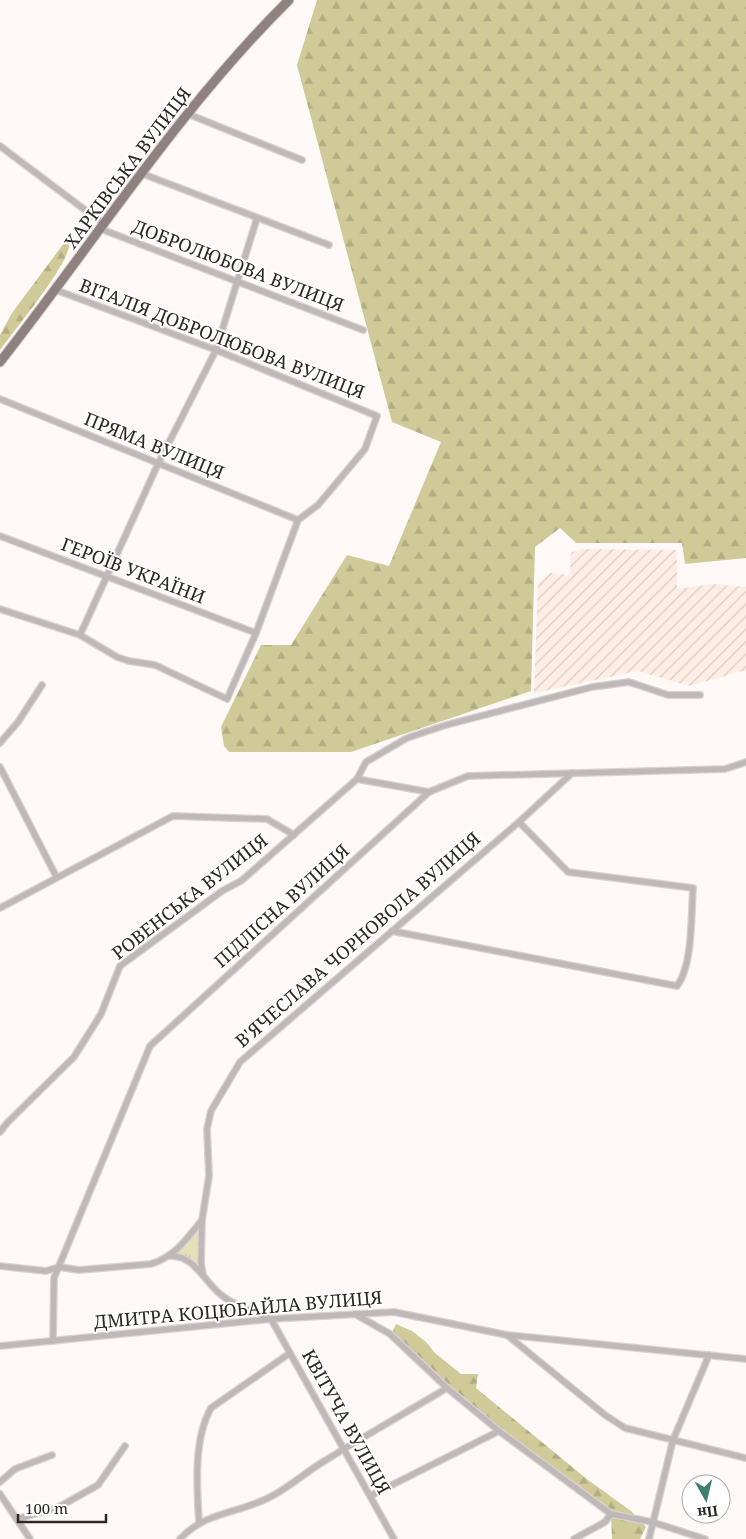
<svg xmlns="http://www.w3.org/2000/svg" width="746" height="1539" viewBox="0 0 746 1539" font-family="'Noto Serif',serif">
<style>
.industrial{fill:url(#industrial-furrows)}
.grass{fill:url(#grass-tufts)}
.forest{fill:url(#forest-firs)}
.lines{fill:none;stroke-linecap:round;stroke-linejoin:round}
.street-casing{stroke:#d8d3d1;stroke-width:8}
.primary-casing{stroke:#d8d3d1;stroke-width:11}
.street{stroke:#bfb8b8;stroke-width:5.5}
.primary{stroke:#8e8180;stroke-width:9}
.labels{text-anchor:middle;stroke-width:4;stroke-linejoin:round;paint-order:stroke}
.street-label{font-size:18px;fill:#2d2826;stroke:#fff}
</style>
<defs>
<pattern id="industrial-furrows" width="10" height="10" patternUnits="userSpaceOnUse" patternTransform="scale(1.25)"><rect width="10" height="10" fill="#feede4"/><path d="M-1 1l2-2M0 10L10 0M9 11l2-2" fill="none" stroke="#dacbc3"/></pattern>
<pattern id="grass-tufts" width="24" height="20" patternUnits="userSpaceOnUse" patternTransform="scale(1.25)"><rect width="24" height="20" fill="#e5e0b8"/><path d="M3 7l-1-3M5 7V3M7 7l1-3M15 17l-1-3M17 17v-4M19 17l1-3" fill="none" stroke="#c5c09e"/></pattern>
<pattern id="forest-firs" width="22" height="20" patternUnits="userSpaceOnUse" patternTransform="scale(1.25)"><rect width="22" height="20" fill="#d0c998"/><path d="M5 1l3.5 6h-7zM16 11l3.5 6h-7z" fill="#b3ad83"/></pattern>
</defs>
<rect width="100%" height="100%" fill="#fef9f6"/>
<!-- industrial -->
<polygon class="industrial" points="580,549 677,550 677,589 713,584 746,587 746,670 689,686 638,671 534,693 538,583 550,573 570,575 571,553"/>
<!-- grass -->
<polygon class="grass" points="202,1220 203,1275 192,1264 170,1256"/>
<!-- forest -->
<g class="forest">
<polygon points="317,0 746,0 746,558 685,564 682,543 576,543 560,528 535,547 531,691 351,752 229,752 224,746 221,727 261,645 291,645 347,555 389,566 441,442 392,422 297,65"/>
<path d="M64,243L69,245C69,264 14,331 0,350V335L12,313Z"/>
<polygon points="396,1324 412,1331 426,1342 435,1353 461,1374 478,1374 476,1388 588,1480 631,1511 646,1527 640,1539 612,1539 611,1513 457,1396 394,1335 393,1330"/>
</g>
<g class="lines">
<!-- street casing -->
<g class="street-casing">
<g id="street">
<polyline points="188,114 302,160"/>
<polyline points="0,146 105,225"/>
<polyline points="143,174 329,245"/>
<polyline points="101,229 363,330"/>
<polyline points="0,399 298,520"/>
<polyline points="0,536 256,633"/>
<polyline points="0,609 80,635 117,657 129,661 155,665 227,699 256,633 298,520 318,505 365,449 377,416 216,350 56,290"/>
<polyline points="80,635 158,464 216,350 257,218"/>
<polyline points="0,743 18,722 42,685"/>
<polyline points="0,767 56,876"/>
<polyline points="357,779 429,792"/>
<polyline points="0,908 173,816 267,819 294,835"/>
<path d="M392,931L677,986C693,965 691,915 693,888L568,872L519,822"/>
<polyline points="0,1132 7,1123 74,1057 101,1014 120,966 222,891 241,881 357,779 366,762 407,738 446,725 592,687 629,682 668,695 700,695"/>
<path d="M170,1256C194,1255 204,1281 220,1294C234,1306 253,1311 269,1318"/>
<path d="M0,1266L46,1271L59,1267L79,1270L151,1264C174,1257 187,1239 202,1220"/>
<polyline points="203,1275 201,1263 202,1220 209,1176 207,1129 211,1111 240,1062 519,822 572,773"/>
<polyline points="355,1314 390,1334 447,1388 499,1431 611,1514 652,1522 705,1539"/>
<polyline points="271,1319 394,1539"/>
<polyline points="507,1335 605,1415 625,1428 746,1458"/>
<polyline points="53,1341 54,1278 150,1046 429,792 468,776 725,769 746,762"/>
<polyline points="0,1346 271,1319 394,1312 507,1335 746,1359"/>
<polyline points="0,1482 15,1469 52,1455"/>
<polyline points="0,1494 30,1539"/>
<polyline points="370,1496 499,1431"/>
<polyline points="17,1519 59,1507 98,1485 125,1446"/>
<path d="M199,1523C197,1487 193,1440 211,1408L290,1353"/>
<path d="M180,1539C207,1510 240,1514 272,1496C291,1486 307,1471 326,1460C366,1435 407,1412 447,1388"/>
<polyline points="574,1539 605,1522 611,1514"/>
<polyline points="649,1539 673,1440 709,1355"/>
</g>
</g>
<!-- primary casing -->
<g class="primary-casing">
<path id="primary" d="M0,362C95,241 179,109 289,0"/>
</g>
<!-- street -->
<use href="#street" class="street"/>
<!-- primary -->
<use href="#primary" class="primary"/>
</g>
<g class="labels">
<!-- street labels -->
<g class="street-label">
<text transform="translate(128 168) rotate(-53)" y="6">ХАРКІВСЬКА ВУЛИЦЯ</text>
<text transform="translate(238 266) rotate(21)" y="6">ДОБРОЛЮБОВА ВУЛИЦЯ</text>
<text transform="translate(222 339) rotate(21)" y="6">ВІТАЛІЯ ДОБРОЛЮБОВА ВУЛИЦЯ</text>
<text transform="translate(154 446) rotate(22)" y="6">ПРЯМА ВУЛИЦЯ</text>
<text transform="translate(133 571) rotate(21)" y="6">ГЕРОЇВ УКРАЇНИ</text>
<text transform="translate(190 897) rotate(-38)" y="6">РОВЕНСЬКА ВУЛИЦЯ</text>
<text transform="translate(282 906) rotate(-42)" y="6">ПІДЛІСНА ВУЛИЦЯ</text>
<text transform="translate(358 940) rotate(-41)" y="6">В'ЯЧЕСЛАВА ЧОРНОВОЛА ВУЛИЦЯ</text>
<text transform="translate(238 1310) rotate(-5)" y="6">ДМИТРА КОЦЮБАЙЛА ВУЛИЦЯ</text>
<text transform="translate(346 1422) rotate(61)" y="6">КВІТУЧА ВУЛИЦЯ</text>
</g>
</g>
<!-- north arrow -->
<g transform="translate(706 1499) rotate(172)"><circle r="24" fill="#ffffff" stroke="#aba9a8"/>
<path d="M0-4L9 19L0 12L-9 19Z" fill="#3e7f70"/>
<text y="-8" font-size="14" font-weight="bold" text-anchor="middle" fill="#2d2826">Пн</text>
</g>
<!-- scale -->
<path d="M18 1514v8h88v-8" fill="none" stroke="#2d2826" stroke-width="2.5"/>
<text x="25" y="1514" font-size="15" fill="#2d2826" stroke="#ffffff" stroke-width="4" paint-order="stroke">100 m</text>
</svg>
